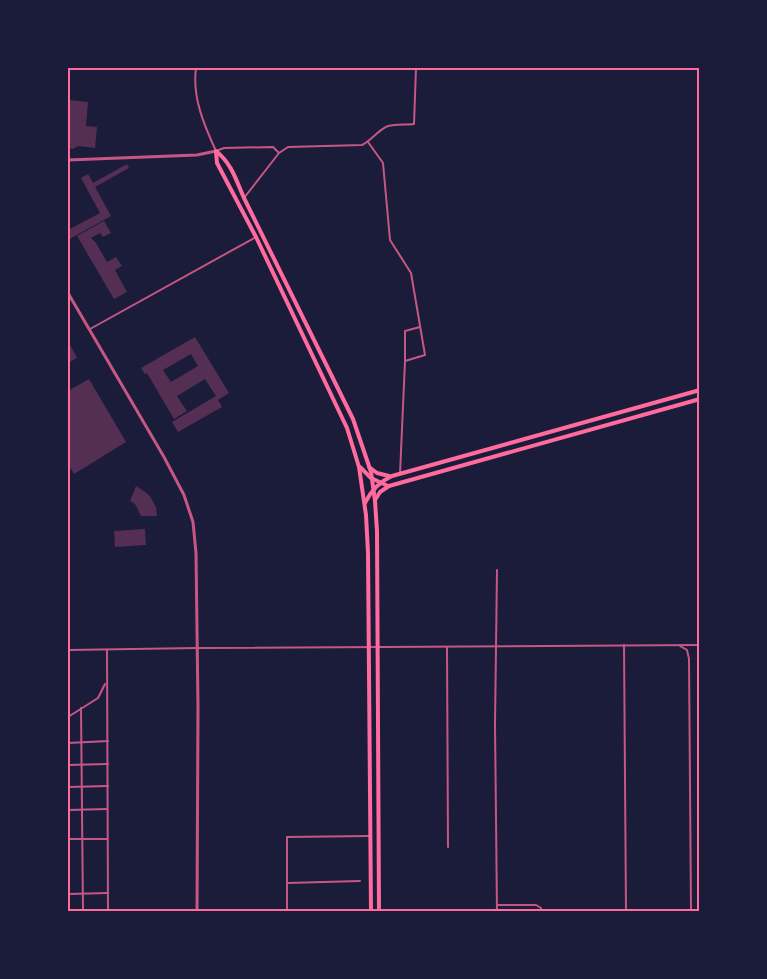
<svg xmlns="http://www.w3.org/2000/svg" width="767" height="979" viewBox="0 0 767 979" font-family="'Roboto Condensed',sans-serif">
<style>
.building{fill:#542f53;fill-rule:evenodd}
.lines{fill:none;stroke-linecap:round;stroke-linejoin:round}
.minor{stroke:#c65784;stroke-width:2}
.tertiary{stroke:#c65784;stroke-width:3}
.secondary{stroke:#ff6b9d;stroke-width:4}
.neatline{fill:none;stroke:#ff6b9d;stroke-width:2}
</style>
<rect width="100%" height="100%" fill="#1b1b3a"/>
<!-- building -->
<g class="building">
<polygon points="68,100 88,102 86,126 97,127 95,148 78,146 73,149 68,148"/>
<polygon points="127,164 129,168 95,187 111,216 68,240 68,230 100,213 81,178 88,174 93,183"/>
<polygon points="104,221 111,233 103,237 100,233 91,238 96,243 107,262 116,257 122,266 115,270 127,292 114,299 77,236"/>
<path d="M195,337L229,393L218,400L222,407L178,432L172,422L216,396L205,379L177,396L187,411L174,419L147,373L145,374L141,368ZM191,354L198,366L171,382L163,370Z"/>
<polygon points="68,341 77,358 68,363"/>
<polygon points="89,379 126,442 74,474 68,464 68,391"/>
<polygon points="136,486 148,494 151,498 156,507 157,516 141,516 135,504 130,501"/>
<polygon points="145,529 146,545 115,547 114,531"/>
</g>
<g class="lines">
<!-- minor -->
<g class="minor">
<path d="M196,68C192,97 204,125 216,151L224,148L273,147L278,152"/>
<polyline points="368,142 383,163 390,240 411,273 425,355 405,361 400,474"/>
<path d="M244,198L279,153L288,147L362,145C372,140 378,130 388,126C396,124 406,125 414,124L416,68"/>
<polyline points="90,329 256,237"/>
<polyline points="405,361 405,331 420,327"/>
<polyline points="624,645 626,912"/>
<polyline points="680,646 687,650 689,659 691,912"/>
<polyline points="447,647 448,847"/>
<polyline points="68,650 197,648 700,645"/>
<polyline points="107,650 108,912"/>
<polyline points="81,708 83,912"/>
<polyline points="68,717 98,698 105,684"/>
<polyline points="68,743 108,741"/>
<polyline points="68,765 108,764"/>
<polyline points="68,787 108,786"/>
<polyline points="68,810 107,809"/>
<polyline points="68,839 107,839"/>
<polyline points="287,883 360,881"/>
<polyline points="68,894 108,893"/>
<polyline points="497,905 536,905 541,908 541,912"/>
<polyline points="287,912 287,837 369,836"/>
<polyline points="497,912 495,724 497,570"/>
</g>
<!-- tertiary -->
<g class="tertiary">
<polyline points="68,160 197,155 216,151"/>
<polyline points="68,293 164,457 184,495 193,522 196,553 198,707 197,912"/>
</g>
<!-- secondary -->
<g class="secondary">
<path d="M216,151C232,164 236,180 244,198L353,419L371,472L375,501L377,531L379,912"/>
<polyline points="216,152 217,163 256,237 347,428 359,467 366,515 368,553 371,912"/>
<polyline points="360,467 371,478 388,486"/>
<polyline points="369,467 377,473 389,476"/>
<polyline points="375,500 380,492 389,486 700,399"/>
<path d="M365,503C371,490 379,482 392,476L700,390"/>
</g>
</g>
<!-- border -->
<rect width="767" height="979" fill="none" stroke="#1b1b3a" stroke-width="138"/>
<rect x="69" y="69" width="629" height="841" class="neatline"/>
</svg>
